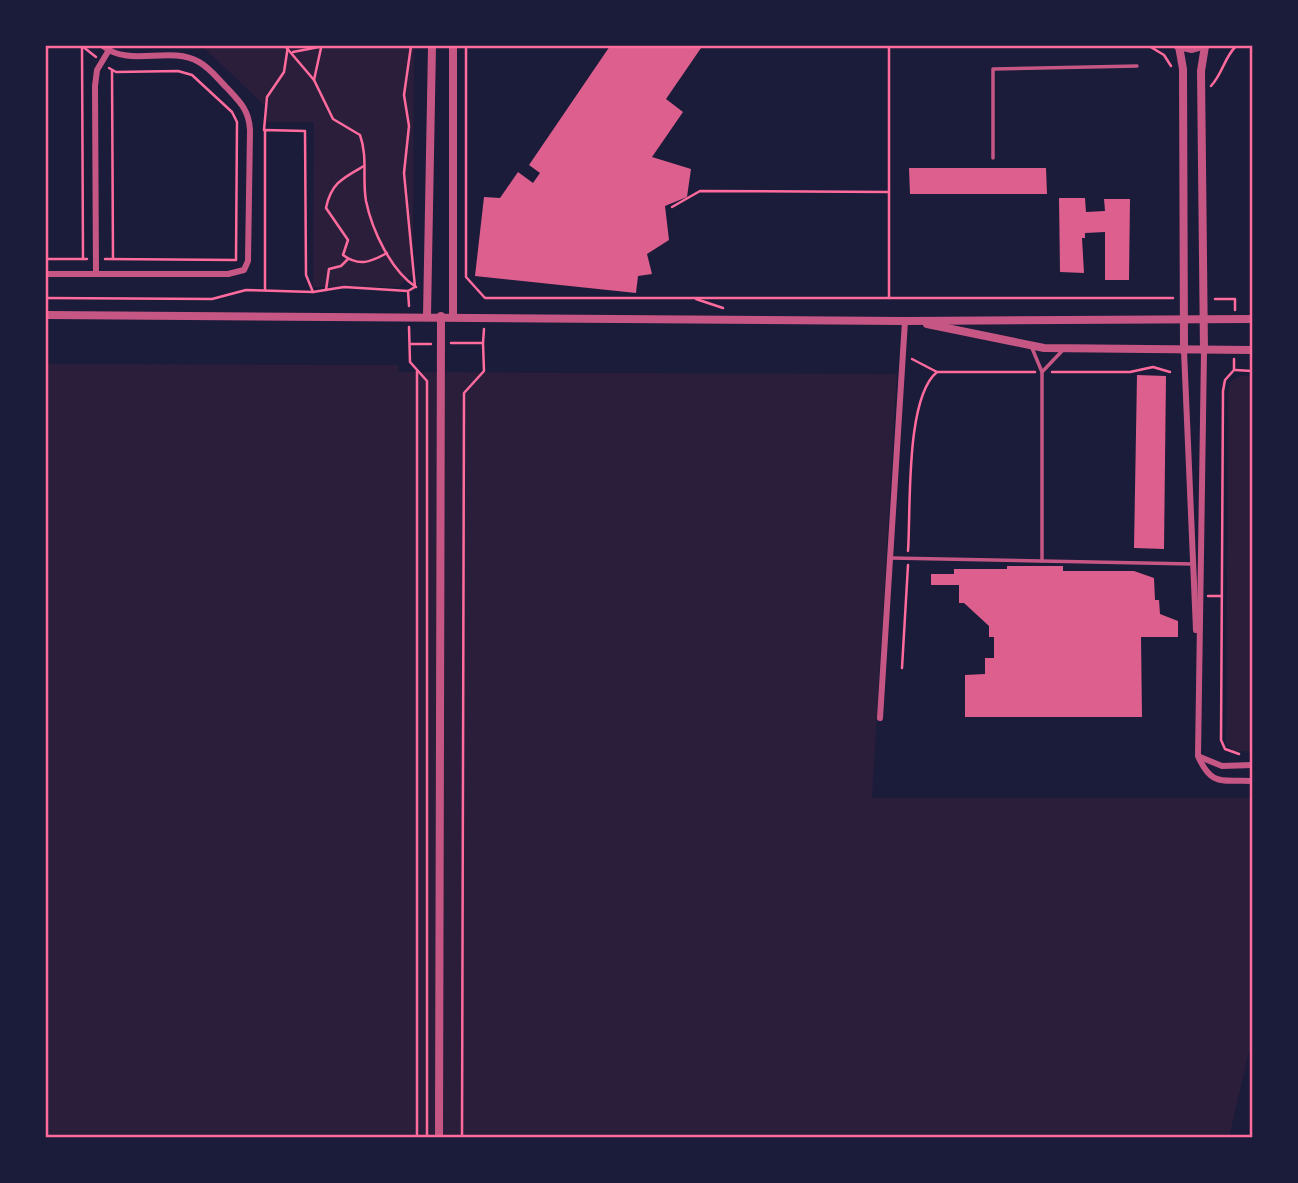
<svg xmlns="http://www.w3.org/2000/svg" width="1298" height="1183" viewBox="0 0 1298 1183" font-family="'Space Grotesk',sans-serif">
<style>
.green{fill:#2a1e3b}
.building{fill:#dd5f8e}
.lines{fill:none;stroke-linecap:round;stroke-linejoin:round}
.path{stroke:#ff6b9d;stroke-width:2.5}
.service{stroke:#c65784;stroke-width:3.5}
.minor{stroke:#c65784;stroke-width:6}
.tertiary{stroke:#c65784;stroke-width:8}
.neatline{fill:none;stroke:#ff6b9d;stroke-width:2.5}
</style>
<rect width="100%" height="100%" fill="#1b1b3a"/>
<!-- green -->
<g class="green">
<polygon points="202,46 414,46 413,274 398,287 313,287 314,122 265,122 266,107"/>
<polygon points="46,364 398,365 399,372 897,374 872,798 1252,798 1252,1039 1229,1137 46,1138"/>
<polygon points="1240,376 1252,376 1252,751 1234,751 1226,743 1228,392 1231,381"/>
</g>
<!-- building -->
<g class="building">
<polygon points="610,46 697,46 701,48 666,99 683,112 652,157 691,169 687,197 665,206 669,240 647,254 652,274 638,276 636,293 475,276 484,197 500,198 518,172 533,183 540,173 529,165"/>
<polygon points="909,168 1046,168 1047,194 910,194"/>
<polygon points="1059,198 1085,198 1086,212 1105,211 1104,199 1130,199 1129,280 1105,280 1105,232 1085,233 1085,238 1082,238 1084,273 1060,272"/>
<polygon points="1137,375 1166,376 1164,549 1134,548"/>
<polygon points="1007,566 1063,566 1063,571 1134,571 1154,578 1155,600 1159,600 1160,614 1178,621 1178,637 1141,637 1142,717 965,717 965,675 985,674 985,658 994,658 994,637 989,637 989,626 964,603 959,603 959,585 931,585 931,574 954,574 954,569 1007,569"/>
</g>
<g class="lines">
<!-- path -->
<g class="path">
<polyline points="82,46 96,57"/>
<polyline points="82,46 83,259"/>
<path d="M285,46L314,80L333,119L360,135C368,157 362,179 366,201C372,230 391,271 416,287"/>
<polyline points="466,46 466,277 485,298 1173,298"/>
<polyline points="731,46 1126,46"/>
<polyline points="1149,46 1164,55 1171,66"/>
<polyline points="293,52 324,46"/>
<polyline points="112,71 113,259"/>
<polyline points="314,80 321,48"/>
<path d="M1211,86C1223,73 1224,58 1236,46"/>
<polyline points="264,130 267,97 284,72 288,46"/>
<path d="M364,166C343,178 331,183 326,208L348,240L343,255C359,267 371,262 387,253"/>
<polyline points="672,207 700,191 889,192"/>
<polyline points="46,259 87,259"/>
<polyline points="105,259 236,260 237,122 232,112 192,75 178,71 116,72 109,68"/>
<polyline points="265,290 265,130 305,131 306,275 313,292"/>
<polyline points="326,290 329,269 341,266 348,259"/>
<polyline points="46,298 212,299 246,290 313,292 344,287 408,291"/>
<polyline points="889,298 889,46"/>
<polyline points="696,299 723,308"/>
<polyline points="1215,299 1235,299 1235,310"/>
<polyline points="409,306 408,291 415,287 404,173 409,126 404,95 411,46"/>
<polyline points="409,327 410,362 427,381 427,1138"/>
<polyline points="451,343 483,343 484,329"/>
<polyline points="410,344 431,344"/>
<polyline points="912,359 937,372 1035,372"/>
<polyline points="1234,359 1234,370 1225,380 1223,391 1221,740 1225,749 1239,754"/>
<polyline points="1235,370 1252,371"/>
<polyline points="1052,372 1130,372 1153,367 1170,372"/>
<path d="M908,551C911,510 905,398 937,372"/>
<polyline points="1208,596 1222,596"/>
<polyline points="902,668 908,565"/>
<polyline points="417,1138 417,371"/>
<polyline points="462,1138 464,393 484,371 483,343"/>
</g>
<!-- service -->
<g class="service">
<polyline points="993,158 993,69 1137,66"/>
<polyline points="1032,348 1042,372 1042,561"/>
<polyline points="1042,372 1062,351"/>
<polyline points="891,558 1193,564"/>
</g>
<!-- minor -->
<g class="minor">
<path d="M46,274H228L244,270L248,261L250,130C249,110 240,102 227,88C218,79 210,68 199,62C169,45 130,68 103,46"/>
<polyline points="96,274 95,86 97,70 109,50"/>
<polyline points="1184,351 1196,630"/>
<path d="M1204,351L1198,756C1212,788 1223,779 1252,781"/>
<polyline points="880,718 905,321"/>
<polyline points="1200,757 1222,766 1252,765"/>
</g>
<!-- tertiary -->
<g class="tertiary">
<polyline points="1178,46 1192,49 1203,46"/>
<polyline points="1179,46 1183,69 1184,351"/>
<polyline points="46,315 905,321 1252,319"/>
<polyline points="427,316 432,46"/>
<polyline points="453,316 453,46"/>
<polyline points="927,324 1044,348 1252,350"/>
<polyline points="1204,351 1201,71 1205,46"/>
<polyline points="439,1138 441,316"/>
</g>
</g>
<!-- border -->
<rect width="1298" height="1183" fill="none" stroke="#1b1b3a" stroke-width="94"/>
<rect x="47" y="47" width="1204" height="1089" class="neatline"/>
</svg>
